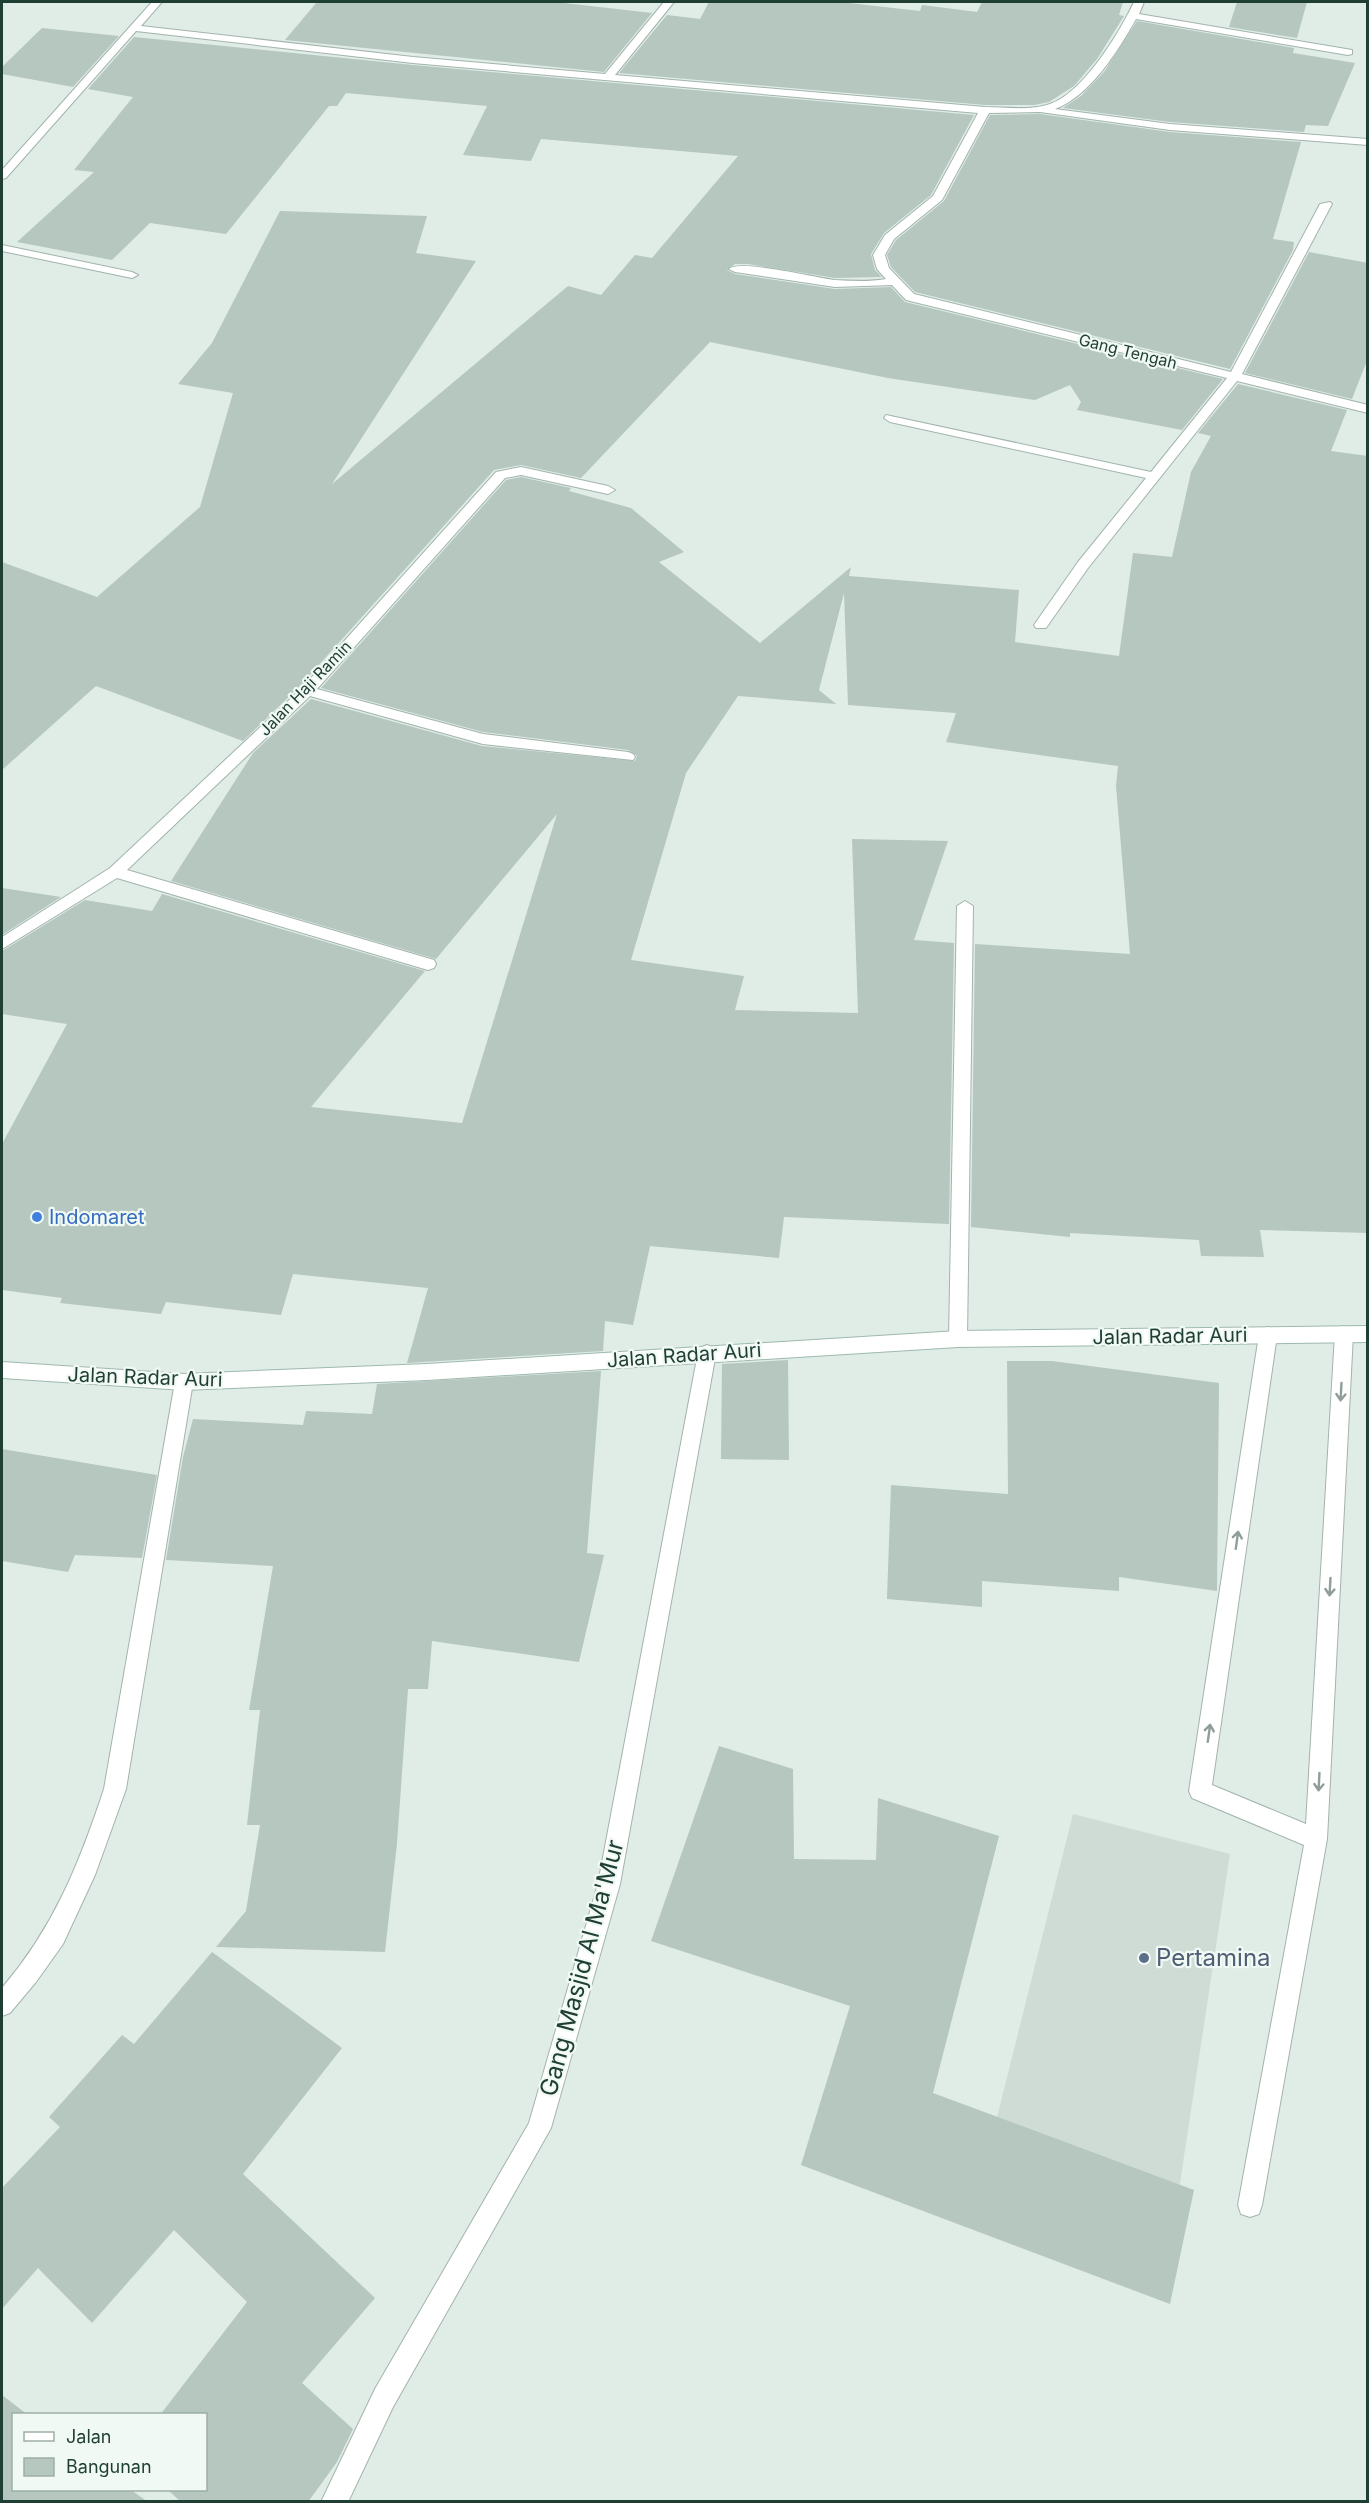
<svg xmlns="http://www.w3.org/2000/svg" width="1369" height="2503" viewBox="0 0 1369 2503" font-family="Inter,sans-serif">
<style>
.built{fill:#cedcd5}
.building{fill:#b5c7bf}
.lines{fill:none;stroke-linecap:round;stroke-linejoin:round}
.service-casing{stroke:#a2b4ad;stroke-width:2}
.minor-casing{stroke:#a2b4ad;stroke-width:2}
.secondary-casing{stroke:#9db9ae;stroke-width:2}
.service{fill:#fff;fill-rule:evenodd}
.minor{fill:#fff;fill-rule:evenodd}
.secondary{fill:#fff;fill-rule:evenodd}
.oneway{stroke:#8f9e9a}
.shop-dot{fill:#3f7fe0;stroke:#f1f9f4;stroke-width:2}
.service-dot{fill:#5c6f8a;stroke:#f1f9f4;stroke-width:2}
.labels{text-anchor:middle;stroke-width:4.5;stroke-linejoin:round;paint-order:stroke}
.far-street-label{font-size:16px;fill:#1f3e34;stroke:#f1f9f4}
.shop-label{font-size:20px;fill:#366cbe;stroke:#f1f9f4;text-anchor:start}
.street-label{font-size:20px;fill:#1f3e34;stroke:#f1f9f4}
.near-service-label{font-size:24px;fill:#4e5e75;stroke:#f1f9f4;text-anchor:start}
.near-street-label{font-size:24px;fill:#1f3e34;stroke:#f1f9f4}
</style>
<rect width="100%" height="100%" fill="#e0ece6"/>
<!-- built -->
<polygon class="built" points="1073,1814 1230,1854 1171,2242 984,2169"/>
<!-- building -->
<g class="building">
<polygon points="317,2 555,2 652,13 604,72 285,40"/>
<polygon points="709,2 840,2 920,11 922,5 977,12 982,2 1123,2 1119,15 1124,16 1097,59 1074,86 1049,102 1034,105 985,105 619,73 667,15 700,19"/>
<polygon points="1237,2 1307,2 1297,38 1229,27"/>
<polygon points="1137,21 1294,48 1293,53 1355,63 1328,126 1306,125 1304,132 1170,122 1063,108 1081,96 1104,72"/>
<polygon points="42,28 119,36 73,87 2,74 2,67"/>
<polygon points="134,37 413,65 974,115 931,195 884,233 871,254 875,270 882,277 835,278 748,264 735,264 727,270 735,274 835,289 891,287 905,302 1223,379 1182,430 1077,410 1081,402 1070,385 1035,400 888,378 710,342 581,478 521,465 494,470 300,686 243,741 96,686 2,770 2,562 97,597 200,507 233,393 178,384 212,343 280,211 427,216 416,253 476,261 332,484 568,286 601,295 635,255 652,258 738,156 541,139 531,161 463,155 487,106 346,93 337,106 329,106 226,234 150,223 112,260 17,242 94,172 74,170 133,97 88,89"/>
<polygon points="1040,114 1170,132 1301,142 1273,239 1294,242 1293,250 1230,369 915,292 891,267 887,255 896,240 944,201 990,115"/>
<polygon points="1309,252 1368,263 1368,358 1352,399 1245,373"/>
<polygon points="1238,384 1347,410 1331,451 1368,456 1368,1233 1260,1230 1264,1257 1201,1256 1199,1240 1070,1233 1070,1237 971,1227 975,944 1130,954 1116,786 1118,766 946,742 956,713 848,705 844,593 819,690 836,704 738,696 686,773 631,960 744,976 735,1010 858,1013 852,839 948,841 914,940 954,943 949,1224 784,1217 779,1258 650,1246 633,1325 605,1321 603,1351 407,1363 428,1288 293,1274 281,1315 166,1302 161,1314 60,1303 62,1298 2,1290 2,1144 67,1024 2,1014 2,951 85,900 152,911 162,894 425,971 311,1107 462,1123 557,814 436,959 171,881 253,753 311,699 482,746 635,761 637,756 628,750 483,732 321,688 506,480 521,477 571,488 569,491 631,508 684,552 659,562 760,643 851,567 849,576 1019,590 1015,642 1119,656 1133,553 1172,557 1191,472 1211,436 1198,433"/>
<polygon points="2,888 61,897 2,935"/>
<polygon points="788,1360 789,1460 721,1459 722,1364"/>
<polygon points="1007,1361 1052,1361 1219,1383 1217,1591 1119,1577 1119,1591 982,1581 982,1607 887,1599 891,1485 1008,1494"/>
<polygon points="601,1371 587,1553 604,1555 579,1662 432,1641 428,1689 408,1689 397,1843 385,1952 216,1947 246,1911 260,1825 247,1825 260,1710 249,1710 273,1566 166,1560 183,1457 193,1419 303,1425 306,1411 372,1414 377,1384"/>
<polygon points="2,1449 157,1475 142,1558 75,1555 68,1572 2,1561"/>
<polygon points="719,1746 793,1769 794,1859 876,1860 878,1798 999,1836 933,2093 1194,2190 1170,2304 801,2165 850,2006 651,1941"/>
<polygon points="212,1952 342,2048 243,2174 375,2298 302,2383 353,2429 337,2462 308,2502 181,2502 168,2490 206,2490 206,2415 160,2415 247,2302 174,2230 92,2323 38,2268 2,2309 2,2188 60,2127 49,2117 122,2035 134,2044"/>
<polygon points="2,2395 28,2415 14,2415 14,2490 131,2490 148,2502 2,2502"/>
</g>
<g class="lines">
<!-- service casing -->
<g class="service-casing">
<polygon id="service" points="1344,1326 1351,1329 1353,1334 1327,1839 1262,2205 1259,2214 1250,2217 1241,2214 1238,2205 1304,1845 1192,1798 1189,1791 1259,1335 1261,1330 1268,1327 1275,1330 1277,1335 1212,1785 1306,1824 1335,1334 1337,1329"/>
</g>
<!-- minor casing -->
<g class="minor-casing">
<g id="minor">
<path d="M152,2H162L141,26L413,57L605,74L664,2H674L615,75L985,107C1006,107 1030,111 1050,104C1083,93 1120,32 1134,2H1144L1139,14L1352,50V54L1348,55L1136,19C1118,51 1090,96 1055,109L1170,124L1368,139V145L1170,130L1040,112L989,113L942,200L894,239L885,255L889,268L914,294L1231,372L1320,204L1330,202L1332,204L1242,374L1368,405V413L1237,381L1088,568L1046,628H1036L1034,625L1078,562L1146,478L890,422L884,418L886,415L1151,472L1227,378L906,300L892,285L835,287L735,272L729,269C741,259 816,278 835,280C852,281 869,282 886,279L877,269L873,255L885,235L933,196L978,113L413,63L136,31L6,178L2,179V170Z"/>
<polygon points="2,245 132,272 138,275 132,278 2,251"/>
<polygon points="521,467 608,486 615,490 608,494 521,475 505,478 317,689 483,734 628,752 633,754 635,757 633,760 483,744 310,696 127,870 434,960 436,964 434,968 428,970 117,878 2,949 2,937 110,868 302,688 496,472"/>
<polygon points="965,901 973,906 967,1339 965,1344 958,1347 951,1344 949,1339 957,906"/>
<polygon points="707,1345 714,1348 716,1353 620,1884 551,2128 393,2407 348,2502 321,2502 375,2389 529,2123 598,1884 698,1353 700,1348"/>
<path d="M184,1374L191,1377L193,1382L126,1789L95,1875L63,1944L36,1982L10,2013L2,2016V1988C54,1927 79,1864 104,1789L175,1382L177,1377Z"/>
</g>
</g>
<!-- secondary casing -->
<g class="secondary-casing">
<polygon id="secondary" points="1368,1326 1368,1342 958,1347 427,1380 184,1390 2,1378 2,1362 184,1374 427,1364 958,1331"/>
</g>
<!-- service -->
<use href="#service" class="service"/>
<!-- minor -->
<use href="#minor" class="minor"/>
<!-- secondary -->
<use href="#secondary" class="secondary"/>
</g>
<!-- one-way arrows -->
<defs><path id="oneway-shaft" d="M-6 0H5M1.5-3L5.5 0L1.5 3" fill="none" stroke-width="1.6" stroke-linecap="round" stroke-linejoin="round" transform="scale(1.5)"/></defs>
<g class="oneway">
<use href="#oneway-shaft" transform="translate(1341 1392) rotate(93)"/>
<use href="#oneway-shaft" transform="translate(1237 1540) rotate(-82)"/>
<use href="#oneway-shaft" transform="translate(1330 1587) rotate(93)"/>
<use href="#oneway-shaft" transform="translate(1209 1733) rotate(-82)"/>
<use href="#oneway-shaft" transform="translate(1319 1782) rotate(93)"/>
</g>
<!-- markers -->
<circle class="shop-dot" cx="37" cy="1217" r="6"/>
<circle class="service-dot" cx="1144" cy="1958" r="6"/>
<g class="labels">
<!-- far-street labels -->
<g class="far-street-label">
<text transform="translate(1128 351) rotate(14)" y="6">Gang Tengah</text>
<text transform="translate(305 688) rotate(-46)" y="6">Jalan Haji Ramin</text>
</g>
<!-- shop labels -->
<g class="shop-label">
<text x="49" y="1224">Indomaret</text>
</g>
<!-- street labels -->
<g class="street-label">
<text transform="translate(1170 1336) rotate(-1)" y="7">Jalan Radar Auri</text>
<text transform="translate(684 1355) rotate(-4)" y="7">Jalan Radar Auri</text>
<text transform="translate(145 1377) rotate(2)" y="7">Jalan Radar Auri</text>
</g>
<!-- near-service labels -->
<g class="near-service-label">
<text x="1156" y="1966">Pertamina</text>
</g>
<!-- near-street labels -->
<g class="near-street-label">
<text transform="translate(582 1968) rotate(-75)" y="8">Gang Masjid Al Ma'Mur</text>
</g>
</g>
<!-- border -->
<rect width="1369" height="2503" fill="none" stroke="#1f3e34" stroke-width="6"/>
<!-- legend -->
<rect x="12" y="2413" width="195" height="78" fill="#f1f9f4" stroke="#9daea7" stroke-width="1.5"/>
<rect x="24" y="2432" width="30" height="9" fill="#ffffff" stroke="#9daea7" stroke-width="1.5"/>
<text x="66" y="2443" font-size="18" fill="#1f3e34">Jalan</text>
<rect x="24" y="2458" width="30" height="18" fill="#b5c7bf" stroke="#9daea7" stroke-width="1.5"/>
<text x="66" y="2473" font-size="18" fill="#1f3e34">Bangunan</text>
</svg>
